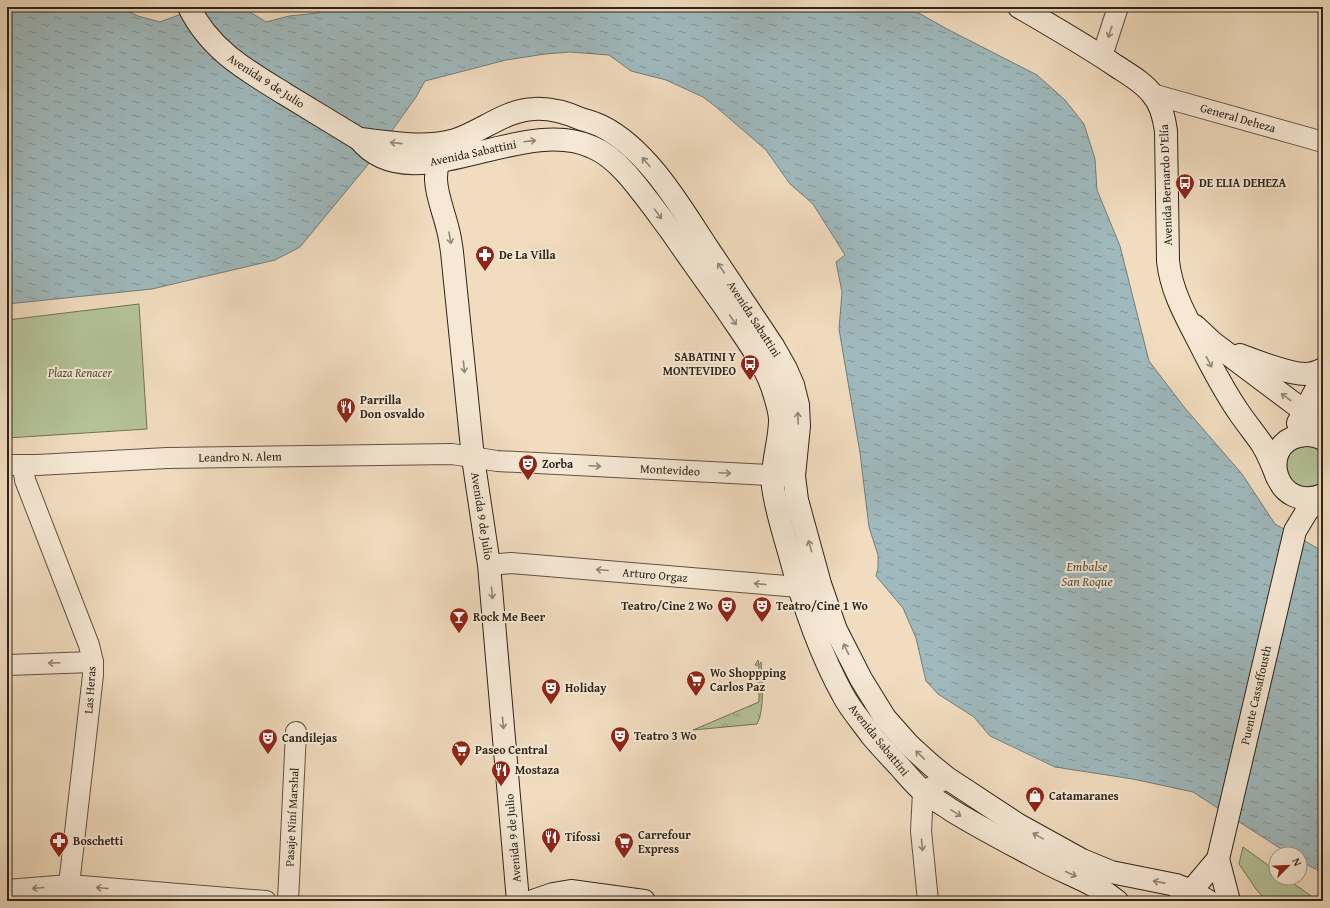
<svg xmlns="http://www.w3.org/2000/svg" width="1330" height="908" viewBox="0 0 1330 908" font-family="'Gentium Book Plus',serif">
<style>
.grass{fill:url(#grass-tufts);stroke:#717458}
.park{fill:#b4c297;stroke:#717458}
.water{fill:url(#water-ripples);stroke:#727e7c}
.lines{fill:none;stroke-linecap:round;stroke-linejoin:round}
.minor-casing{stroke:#5f5343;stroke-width:22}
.secondary-casing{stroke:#2e251a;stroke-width:24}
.minor{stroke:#f6e8d5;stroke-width:20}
.secondary{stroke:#f6e8d5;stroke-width:22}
.oneway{stroke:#928678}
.labels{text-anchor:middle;stroke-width:4;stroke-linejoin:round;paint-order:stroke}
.street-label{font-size:12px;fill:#2e251a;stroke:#f6e8d5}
.poi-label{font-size:12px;font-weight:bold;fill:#2e251a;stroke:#f6e8d5;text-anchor:start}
.park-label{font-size:12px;font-style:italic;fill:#504c39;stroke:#f6e8d5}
.water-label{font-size:13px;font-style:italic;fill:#50514b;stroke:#f6e8d5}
</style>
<defs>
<pattern id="grass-tufts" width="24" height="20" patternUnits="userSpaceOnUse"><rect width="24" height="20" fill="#b4c297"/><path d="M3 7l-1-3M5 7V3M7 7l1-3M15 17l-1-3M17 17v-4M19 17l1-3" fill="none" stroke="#939d7a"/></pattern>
<pattern id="water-ripples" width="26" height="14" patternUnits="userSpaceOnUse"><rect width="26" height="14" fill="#9fb9bd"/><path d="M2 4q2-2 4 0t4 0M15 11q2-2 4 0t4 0" fill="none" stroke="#829699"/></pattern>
</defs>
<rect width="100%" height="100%" fill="#f1dcbf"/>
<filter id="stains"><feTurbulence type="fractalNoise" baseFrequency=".005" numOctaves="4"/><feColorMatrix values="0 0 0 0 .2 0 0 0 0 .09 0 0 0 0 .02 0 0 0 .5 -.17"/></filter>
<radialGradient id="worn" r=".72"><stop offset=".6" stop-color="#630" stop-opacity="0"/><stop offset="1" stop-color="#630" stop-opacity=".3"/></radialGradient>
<!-- grass -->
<path class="grass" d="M758,660L759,665L761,662C762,678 765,710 757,724L693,730L759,702V666L755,665Z"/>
<!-- park -->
<g class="park">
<polygon points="139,304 147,429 7,438 7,320"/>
<path d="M1310,446L1316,448L1323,454V480C1293,509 1266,447 1310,446Z"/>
<polygon points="1243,847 1276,871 1276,878 1286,878 1318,901 1266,901 1256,889 1239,864"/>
</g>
<!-- water -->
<polygon class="water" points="7,7 119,7 138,16 160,22 200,7 242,7 266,22 289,16 318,13 334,7 908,7 947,29 1037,75 1065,100 1084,124 1095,159 1097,190 1120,246 1149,361 1184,407 1242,474 1275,524 1319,549 1323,550 1323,873 1300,861 1300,854 1289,854 1193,792 1133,779 1055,767 990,736 974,717 938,694 926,681 916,638 903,608 876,576 878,568 878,555 869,527 860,453 839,329 842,292 836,262 845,255 813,204 790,184 766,150 715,106 703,97 666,80 631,71 609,55 570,52 545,54 506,60 425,81 416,97 366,167 300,247 275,260 152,289 7,304"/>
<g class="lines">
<!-- minor casing -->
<g class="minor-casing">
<g id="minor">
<polyline points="1102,56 1118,7"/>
<polyline points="1152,94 1323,142"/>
<polyline points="7,465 37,465 167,458 452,454 497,461 788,476"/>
<polyline points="23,466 25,480 89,645 93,662 93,675 69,885 69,901"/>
<polyline points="489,565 511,563 799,587 814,585"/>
<polyline points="7,665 93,662"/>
<polyline points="7,890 69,885 266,901"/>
<polyline points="288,901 296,732"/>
<polyline points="928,901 921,831 923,792 947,778"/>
</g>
</g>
<!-- secondary casing -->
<g class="secondary-casing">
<g id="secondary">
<path d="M189,7C210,50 246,70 285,94C310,109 334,124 359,139C411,204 521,114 592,147C604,152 617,163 626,173C642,191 656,211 671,231C688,256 706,281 724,306C743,335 766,363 775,396C777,403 780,412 780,420C780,442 771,464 773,487C776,509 783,531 789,552C802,601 818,650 843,695C850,709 862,722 871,735C880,746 890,756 900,767C908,776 916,786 925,793C933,799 943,804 951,810C982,829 1015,846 1047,863C1072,876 1095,883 1117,901"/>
<path d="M1019,7C1052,26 1085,45 1116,66C1128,74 1143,82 1152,94C1161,104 1164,117 1166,131L1168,261C1171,290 1185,315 1198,340C1211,366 1224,391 1240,414C1247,424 1255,434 1262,444C1268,454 1273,466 1277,477"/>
<path d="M359,139C391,142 424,149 455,140C481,132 505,110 534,109C549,108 567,113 581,119C588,121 595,123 601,126C648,149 681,208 709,250C730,282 752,314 773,346L786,369L793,385L798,405L799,426L794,476L797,500L820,584L836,630L861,679L885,718L908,744L931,765L947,778L1017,824L1082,860L1111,872L1176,885L1191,891L1208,901"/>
<path d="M445,150C426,176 442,203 448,230C450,237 451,245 452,252L473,458L489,565L518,901"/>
<polyline points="1195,326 1212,342 1304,411 1313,420 1323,435"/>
<path d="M1240,355C1256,361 1288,374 1305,374C1311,374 1317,372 1323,369"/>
<polyline points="1298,423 1323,377"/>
<path d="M1323,439C1316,435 1307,434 1299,436C1257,445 1275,514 1323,495"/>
<polyline points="1218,859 1229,901"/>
<polyline points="533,901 553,894 571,891 644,901"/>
<polyline points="1180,901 1191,891 1218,859 1295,531 1307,511 1323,495"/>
</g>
</g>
<!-- minor -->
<use href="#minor" class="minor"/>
<!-- secondary -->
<use href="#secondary" class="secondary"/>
</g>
<!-- one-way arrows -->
<defs><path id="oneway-shaft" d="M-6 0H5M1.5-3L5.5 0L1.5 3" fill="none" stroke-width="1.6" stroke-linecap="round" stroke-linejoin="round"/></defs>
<g class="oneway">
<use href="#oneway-shaft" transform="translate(1110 32) rotate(108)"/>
<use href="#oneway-shaft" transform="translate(530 141) rotate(-7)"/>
<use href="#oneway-shaft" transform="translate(396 143) rotate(-174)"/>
<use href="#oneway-shaft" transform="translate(646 162) rotate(-131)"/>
<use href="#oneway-shaft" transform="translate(658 214) rotate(54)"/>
<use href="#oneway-shaft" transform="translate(450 238) rotate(80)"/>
<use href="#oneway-shaft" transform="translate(721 268) rotate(-124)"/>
<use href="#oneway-shaft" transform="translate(733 320) rotate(56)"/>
<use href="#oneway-shaft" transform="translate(1209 362) rotate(63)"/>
<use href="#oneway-shaft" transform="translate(464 367) rotate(84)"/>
<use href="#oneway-shaft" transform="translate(1286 397) rotate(-143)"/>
<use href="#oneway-shaft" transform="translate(798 418) rotate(-92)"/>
<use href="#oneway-shaft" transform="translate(595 466) rotate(3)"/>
<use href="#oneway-shaft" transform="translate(725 473) rotate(3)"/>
<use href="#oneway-shaft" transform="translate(810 546) rotate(-106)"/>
<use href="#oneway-shaft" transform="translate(602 570) rotate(-175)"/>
<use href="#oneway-shaft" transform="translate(760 584) rotate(-175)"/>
<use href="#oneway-shaft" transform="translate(492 593) rotate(85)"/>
<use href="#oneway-shaft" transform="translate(846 649) rotate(-116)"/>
<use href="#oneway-shaft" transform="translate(54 663) rotate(178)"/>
<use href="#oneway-shaft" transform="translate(503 723) rotate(85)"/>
<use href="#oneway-shaft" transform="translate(920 755) rotate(-136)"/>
<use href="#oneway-shaft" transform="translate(956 813) rotate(32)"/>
<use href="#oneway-shaft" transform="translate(1038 836) rotate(-151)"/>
<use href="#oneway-shaft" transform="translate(922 845) rotate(85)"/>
<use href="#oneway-shaft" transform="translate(1071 874) rotate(24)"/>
<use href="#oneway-shaft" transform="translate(1159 882) rotate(-169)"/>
<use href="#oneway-shaft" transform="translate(38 888) rotate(175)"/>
<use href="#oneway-shaft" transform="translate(102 888) rotate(-175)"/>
</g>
<!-- icons -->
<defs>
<g id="bus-pin" transform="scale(1)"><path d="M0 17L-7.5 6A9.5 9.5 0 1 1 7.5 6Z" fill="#8f2418" stroke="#f6e8d5"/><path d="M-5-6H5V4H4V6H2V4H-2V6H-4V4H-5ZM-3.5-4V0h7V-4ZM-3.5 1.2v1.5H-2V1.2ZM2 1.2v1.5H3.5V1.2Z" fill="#fff"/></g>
<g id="pharmacy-pin" transform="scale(1)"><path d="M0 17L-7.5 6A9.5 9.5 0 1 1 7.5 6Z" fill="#8f2418" stroke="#f6e8d5"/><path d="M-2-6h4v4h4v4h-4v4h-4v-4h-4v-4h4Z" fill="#fff"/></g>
<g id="restaurant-pin" transform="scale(1)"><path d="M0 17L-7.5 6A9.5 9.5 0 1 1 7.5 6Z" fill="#8f2418" stroke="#f6e8d5"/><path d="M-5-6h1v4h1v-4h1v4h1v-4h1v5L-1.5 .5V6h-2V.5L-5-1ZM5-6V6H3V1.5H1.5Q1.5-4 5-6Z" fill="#fff"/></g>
<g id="theatre-pin" transform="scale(1)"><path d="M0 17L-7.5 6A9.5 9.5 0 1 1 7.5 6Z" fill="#8f2418" stroke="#f6e8d5"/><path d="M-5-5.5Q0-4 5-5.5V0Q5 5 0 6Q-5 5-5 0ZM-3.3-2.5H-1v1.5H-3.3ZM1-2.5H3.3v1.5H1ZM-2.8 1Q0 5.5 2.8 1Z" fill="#fff"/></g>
<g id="bar-pin" transform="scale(1)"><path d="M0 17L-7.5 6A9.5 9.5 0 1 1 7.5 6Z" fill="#8f2418" stroke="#f6e8d5"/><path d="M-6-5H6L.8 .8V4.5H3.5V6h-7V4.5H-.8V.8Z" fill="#fff"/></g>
<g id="supermarket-pin" transform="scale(1)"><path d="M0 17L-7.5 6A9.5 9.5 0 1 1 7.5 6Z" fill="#8f2418" stroke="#f6e8d5"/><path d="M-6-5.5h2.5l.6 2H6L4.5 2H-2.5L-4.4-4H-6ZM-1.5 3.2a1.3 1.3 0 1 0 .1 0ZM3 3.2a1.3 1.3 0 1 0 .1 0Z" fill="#fff"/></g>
<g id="shop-pin" transform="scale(1)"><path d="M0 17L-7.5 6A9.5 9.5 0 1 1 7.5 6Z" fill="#8f2418" stroke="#f6e8d5"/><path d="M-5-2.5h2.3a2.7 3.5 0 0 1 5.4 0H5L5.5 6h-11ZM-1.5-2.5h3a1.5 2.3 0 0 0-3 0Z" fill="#fff"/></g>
</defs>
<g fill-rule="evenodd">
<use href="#bus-pin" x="1185" y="183"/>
<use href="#pharmacy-pin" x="485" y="255"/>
<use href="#bus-pin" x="750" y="364"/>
<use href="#restaurant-pin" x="346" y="407"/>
<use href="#theatre-pin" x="528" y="464"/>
<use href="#theatre-pin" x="727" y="606"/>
<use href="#theatre-pin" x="762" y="606"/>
<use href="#bar-pin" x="459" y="617"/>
<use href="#supermarket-pin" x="696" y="680"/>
<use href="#theatre-pin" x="551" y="688"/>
<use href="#theatre-pin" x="620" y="736"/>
<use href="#theatre-pin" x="268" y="738"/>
<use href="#supermarket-pin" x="461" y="750"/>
<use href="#restaurant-pin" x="501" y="770"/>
<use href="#shop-pin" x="1035" y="796"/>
<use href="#restaurant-pin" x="551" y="837"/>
<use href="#pharmacy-pin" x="59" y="841"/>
<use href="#supermarket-pin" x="624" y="842"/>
</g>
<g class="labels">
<!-- street labels -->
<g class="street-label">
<text transform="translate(266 81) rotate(33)" y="4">Avenida 9 de Julio</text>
<text transform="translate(1238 118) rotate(16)" y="4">General Deheza</text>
<text transform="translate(473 153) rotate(-12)" y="4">Avenida Sabattini</text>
<text transform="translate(1166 185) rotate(-92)" y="4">Avenida Bernardo D'Elía</text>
<text transform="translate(754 319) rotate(57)" y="4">Avenida Sabattini</text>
<text transform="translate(240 457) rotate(-1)" y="4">Leandro N. Alem</text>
<text transform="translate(670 470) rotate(3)" y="4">Montevideo</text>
<text transform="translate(482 516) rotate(81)" y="4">Avenida 9 de Julio</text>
<text transform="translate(655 575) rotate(5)" y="4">Arturo Orgaz</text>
<text transform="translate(90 690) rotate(-86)" y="4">Las Heras</text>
<text transform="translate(1256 695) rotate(-77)" y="4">Puente Cassaffousth</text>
<text transform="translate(879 740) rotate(51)" y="4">Avenida Sabattini</text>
<text transform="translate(292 817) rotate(-87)" y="4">Pasaje Niní Marshal</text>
<text transform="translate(513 838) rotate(-95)" y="4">Avenida 9 de Julio</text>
</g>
<!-- poi labels -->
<g class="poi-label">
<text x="1199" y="187">DE ELIA DEHEZA</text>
<text x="499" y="259">De La Villa</text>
<text x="736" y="361" text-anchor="end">SABATINI Y<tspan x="736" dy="14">MONTEVIDEO</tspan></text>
<text x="360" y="404">Parrilla<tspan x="360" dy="14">Don osvaldo</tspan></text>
<text x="542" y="468">Zorba</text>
<text x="713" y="610" text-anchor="end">Teatro/Cine 2 Wo</text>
<text x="776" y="610">Teatro/Cine 1 Wo</text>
<text x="473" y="621">Rock Me Beer</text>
<text x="710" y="677">Wo Shoppping<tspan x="710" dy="14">Carlos Paz</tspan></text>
<text x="565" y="692">Holiday</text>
<text x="634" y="740">Teatro 3 Wo</text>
<text x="282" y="742">Candilejas</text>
<text x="475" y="754">Paseo Central</text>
<text x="515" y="774">Mostaza</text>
<text x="1049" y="800">Catamaranes</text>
<text x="638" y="839">Carrefour<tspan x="638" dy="14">Express</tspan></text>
<text x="565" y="841">Tifossi</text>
<text x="73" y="845">Boschetti</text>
</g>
<!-- park labels -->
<g class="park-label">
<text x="80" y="377">Plaza Renacer</text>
</g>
<!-- water labels -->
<g class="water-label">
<text x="1087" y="571">Embalse<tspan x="1087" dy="15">San Roque</tspan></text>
</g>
</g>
<!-- margin -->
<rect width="1330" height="908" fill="none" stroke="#f1dcbf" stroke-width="24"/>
<rect x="8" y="8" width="1314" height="892" fill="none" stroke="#2e251a" stroke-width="2"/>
<rect x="12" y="12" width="1306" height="884" fill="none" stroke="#2e251a"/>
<!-- north arrow -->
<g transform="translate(1288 866) rotate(66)"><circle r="19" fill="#f6e8d5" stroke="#a69a8a"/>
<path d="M0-3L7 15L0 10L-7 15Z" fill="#8f2418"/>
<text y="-6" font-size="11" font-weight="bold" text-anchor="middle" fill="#2e251a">N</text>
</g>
<rect width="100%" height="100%" filter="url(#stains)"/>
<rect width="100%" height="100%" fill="url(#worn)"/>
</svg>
